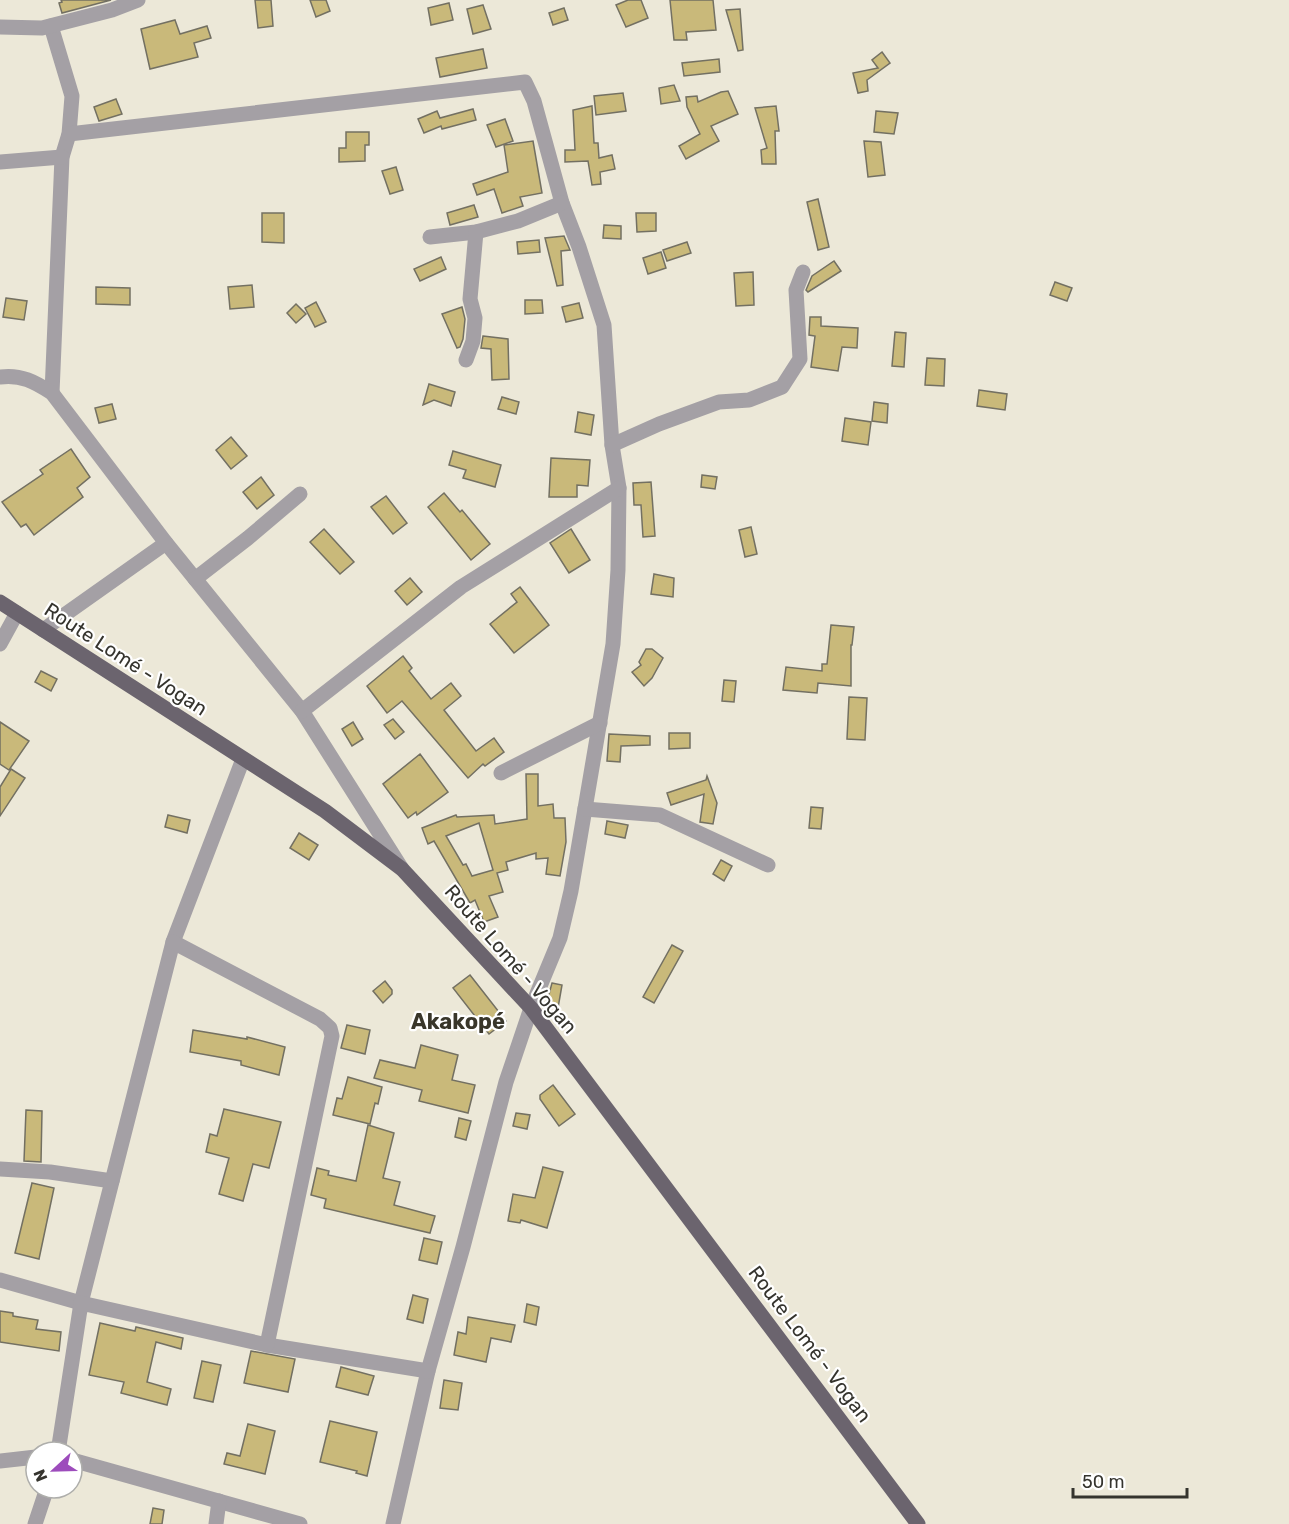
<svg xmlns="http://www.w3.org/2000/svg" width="1289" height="1524" viewBox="0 0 1289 1524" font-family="Rubik,sans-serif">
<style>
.building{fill:#c9b97a;stroke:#737062;stroke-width:1.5;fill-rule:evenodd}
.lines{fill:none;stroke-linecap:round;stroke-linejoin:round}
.minor{stroke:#a4a0a5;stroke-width:15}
.major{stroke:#6b646e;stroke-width:15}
.labels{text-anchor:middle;stroke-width:4.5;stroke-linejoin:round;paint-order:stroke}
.street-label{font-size:20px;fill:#35342e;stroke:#fff}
.quarter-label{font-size:22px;font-weight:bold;fill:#39362a;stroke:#fff}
</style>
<rect width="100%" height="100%" fill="#ece8d8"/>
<!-- building -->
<g class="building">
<polygon points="61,0 111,0 62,13 59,3 62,2"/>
<polygon points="255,0 271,0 273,26 258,28"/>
<polygon points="310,0 326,0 330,11 316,17"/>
<polygon points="628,0 641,0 648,18 626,27 616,5"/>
<polygon points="670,0 713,0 716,30 686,32 687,40 674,40"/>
<polygon points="449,3 453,20 431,25 428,8"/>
<polygon points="483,5 491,29 473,34 467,9"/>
<polygon points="564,8 568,20 553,25 549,13"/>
<polygon points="740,9 743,50 738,51 726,10"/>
<polygon points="175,20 180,34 207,26 211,38 194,43 198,57 150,69 141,29"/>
<polygon points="483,49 487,68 440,77 436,58"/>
<polygon points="882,52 890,63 867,80 868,91 858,93 853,73 878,68 872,60"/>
<polygon points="719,59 720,72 684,76 682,63"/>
<polygon points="674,85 680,101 661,104 659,88"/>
<polygon points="728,91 738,114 711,126 719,141 686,159 679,146 700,134 687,107 686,97 697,96 698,102 721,92"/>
<polygon points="623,93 626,111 596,115 594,96"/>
<polygon points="116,99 122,114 99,121 94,107"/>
<polygon points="592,106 594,143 598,143 599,158 612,155 615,169 600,172 601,184 592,185 588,161 565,162 565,150 575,150 573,110"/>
<polygon points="776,106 779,131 775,131 776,164 762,164 761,150 767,148 755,108"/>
<polygon points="473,109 476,120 442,129 441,126 424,133 418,119 437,111 440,118"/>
<polygon points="876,111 898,113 894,134 874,132"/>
<polygon points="505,119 513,141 496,147 487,125"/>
<polygon points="346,132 369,132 369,145 365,145 365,161 339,162 339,148 346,148"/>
<polygon points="533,141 542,193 520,197 523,206 502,213 494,189 477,195 473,184 508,172 504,145"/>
<polygon points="864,141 881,142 885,175 868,177"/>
<polygon points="396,167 403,190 390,194 382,171"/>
<polygon points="818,199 829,247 818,250 807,202"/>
<polygon points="474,205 478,217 450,225 447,213"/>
<polygon points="262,213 284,213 284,243 262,242"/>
<polygon points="636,213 656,213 656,231 637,232"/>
<polygon points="604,225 621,226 621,239 603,238"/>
<polygon points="564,236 570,250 561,251 563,285 557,286 545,238"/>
<polygon points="539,240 540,252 518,254 517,242"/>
<polygon points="687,242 691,253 667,261 663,250"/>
<polygon points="661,252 666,268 648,274 643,258"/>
<polygon points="441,257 446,269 420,281 414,269"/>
<polygon points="834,261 841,271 808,292 806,290 812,276"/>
<polygon points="753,272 754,305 736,306 734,273"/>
<polygon points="1055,282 1072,288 1067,301 1050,295"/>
<polygon points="252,285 254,307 230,309 228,287"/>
<polygon points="96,287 130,288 130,305 96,304"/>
<polygon points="6,298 27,301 24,320 3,317"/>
<polygon points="525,300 542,300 543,313 525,314"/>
<polygon points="316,302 326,322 315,327 305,308"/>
<polygon points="579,303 583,318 566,322 562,307"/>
<polygon points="296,304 306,314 296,323 287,313"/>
<polygon points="462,307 465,319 463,339 460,347 457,348 442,314"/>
<polygon points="810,317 821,317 821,326 858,328 857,348 842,347 838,371 811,367 815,336 809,335"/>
<polygon points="895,332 906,333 904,367 892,366"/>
<polygon points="483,336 508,339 509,379 492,380 491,349 481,348"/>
<polygon points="927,358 945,359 944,386 925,385"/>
<polygon points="429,384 455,392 451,406 434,400 423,405"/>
<polygon points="979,390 1007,394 1005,410 977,406"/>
<polygon points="502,397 519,402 516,414 498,409"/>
<polygon points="874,402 888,404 887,423 872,421"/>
<polygon points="112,404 116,419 99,423 95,408"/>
<polygon points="578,412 594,415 591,435 575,432"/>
<polygon points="845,418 871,422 868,445 842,441"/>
<polygon points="231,437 247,456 231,469 216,450"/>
<polygon points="71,449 90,477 77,488 83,497 34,535 26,524 21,527 2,502 43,474 40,470"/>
<polygon points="453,451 501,465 495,487 463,478 466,470 449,465"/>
<polygon points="551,458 590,460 588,486 577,485 577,497 549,497"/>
<polygon points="702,475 717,477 715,489 701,487"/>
<polygon points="261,477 274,495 257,509 243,492"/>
<polygon points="651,482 655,536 643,537 641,505 634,505 633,483"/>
<polygon points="444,493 460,512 462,510 490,544 471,560 428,507"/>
<polygon points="386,496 407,523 393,534 371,507"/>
<polygon points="751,527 757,554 745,557 739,530"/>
<polygon points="324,529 354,562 340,574 310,542"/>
<polygon points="571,529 590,560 569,573 550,543"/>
<polygon points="654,574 674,578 673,597 651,594"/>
<polygon points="410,578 422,592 407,605 395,591"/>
<polygon points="520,587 549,625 514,653 490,624 517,602 511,594"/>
<polygon points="831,625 854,627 852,645 851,645 851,686 818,683 817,693 783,690 786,667 822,671 822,664 827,664"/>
<polygon points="646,649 652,649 663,658 652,678 644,686 632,672 641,665 639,662"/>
<polygon points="403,656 412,668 409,671 431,699 451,683 461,696 444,710 476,751 494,738 504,752 485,766 483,764 468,778 402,701 387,713 367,686"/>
<polygon points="41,671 57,679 51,691 35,682"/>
<polygon points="724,680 736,681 734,702 722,701"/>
<polygon points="849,697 867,698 865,740 847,739"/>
<polygon points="393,719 404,732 395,739 384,725"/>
<polygon points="0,722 29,741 9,770 0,764"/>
<polygon points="353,722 363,739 352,746 342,729"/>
<polygon points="669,733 690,733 690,748 669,749"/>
<polygon points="609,734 650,736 650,745 621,746 620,762 607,761"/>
<polygon points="420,754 448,792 417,815 416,812 408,818 383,784"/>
<polygon points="11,769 25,778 0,816 0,787"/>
<path d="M526,774H538V806L553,804L554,818H565L566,842L560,876L546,874L548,858L536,859V853L506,862L508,870L497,873L503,892L489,896L498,917L484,922L475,900L470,903L434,841L428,844L422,828L456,815L457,817L494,815L495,824L527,819ZM479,823L493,870L472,876L466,864L463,865L446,836Z"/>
<polygon points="707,776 717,803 713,824 700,822 704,794 671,805 667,793 706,780"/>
<polygon points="811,807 823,808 821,829 809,828"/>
<polygon points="168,815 190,820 187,833 165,827"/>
<polygon points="607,821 628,825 625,838 605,834"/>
<polygon points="299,833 318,845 309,860 290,848"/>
<polygon points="721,860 732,866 724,881 713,874"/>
<polygon points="672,945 683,951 654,1003 643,997"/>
<polygon points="470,975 506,1021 489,1034 453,988"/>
<polygon points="385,981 392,990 392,994 383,1003 373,991"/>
<polygon points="552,983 562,985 558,1008 546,1005"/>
<polygon points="347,1025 370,1030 365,1054 341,1048"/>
<polygon points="193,1030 247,1039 247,1037 285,1047 279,1075 241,1065 241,1061 190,1052"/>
<polygon points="421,1045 458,1055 452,1080 475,1085 468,1113 419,1101 422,1090 374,1078 380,1060 415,1068"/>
<polygon points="348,1077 382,1087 378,1104 375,1103 370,1124 333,1115 337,1098 342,1099"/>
<polygon points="553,1085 575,1114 559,1126 540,1099 540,1095"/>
<polygon points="224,1109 281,1122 269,1168 253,1164 243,1201 219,1194 229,1158 206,1152 210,1134 217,1136"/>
<polygon points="26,1110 42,1111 41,1162 24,1161"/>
<polygon points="516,1113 530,1115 527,1129 513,1126"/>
<polygon points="459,1118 471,1121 466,1140 455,1137"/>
<polygon points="368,1125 394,1133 383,1178 400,1182 394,1205 435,1216 430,1233 324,1208 326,1199 311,1195 317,1168 329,1171 328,1175 356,1181"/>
<polygon points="543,1167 563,1172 547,1228 521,1220 520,1223 508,1221 513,1194 535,1198"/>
<polygon points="32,1183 54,1188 39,1259 15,1253"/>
<polygon points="424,1238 442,1242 437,1264 419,1260"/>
<polygon points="413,1295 428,1299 423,1323 407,1319"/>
<polygon points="527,1304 539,1307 536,1325 524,1322"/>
<polygon points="0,1311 13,1313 13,1316 38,1320 36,1329 61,1332 59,1351 0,1342"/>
<polygon points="468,1317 515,1325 511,1342 491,1338 486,1362 454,1355 458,1332 466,1334"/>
<polygon points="100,1323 135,1331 136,1327 183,1338 181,1349 156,1342 147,1382 171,1389 167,1405 121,1393 124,1382 89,1375"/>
<polygon points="251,1351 295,1359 288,1392 244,1383"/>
<polygon points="202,1361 221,1365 213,1402 194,1398"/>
<polygon points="341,1367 374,1376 368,1395 336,1387"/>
<polygon points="444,1380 462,1383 458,1410 440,1408"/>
<polygon points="330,1421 377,1432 367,1476 356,1473 357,1471 320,1462"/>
<polygon points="248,1424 275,1431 265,1474 224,1464 227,1453 240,1456"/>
<polygon points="153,1508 164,1510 162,1524 150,1524"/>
</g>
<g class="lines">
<!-- minor -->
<g class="minor">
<polyline points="51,26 72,96 69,134 62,157 52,393"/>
<polyline points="0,27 42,28 112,10 138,0"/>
<polyline points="69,134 525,82 534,101 562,203 579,247 604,325 612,445 619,488 618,570 613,644 571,891 560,938 531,1008 506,1082 463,1247 428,1371 393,1524"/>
<polyline points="0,162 62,157"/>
<polyline points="430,237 476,232 518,221 562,203"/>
<polyline points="466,360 473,341 475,318 470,299 476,232"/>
<path d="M0,377C21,374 35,382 52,393L166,543L302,711L402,869"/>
<polyline points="612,445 659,424 719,402 749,400 782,387 800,359 796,290 803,272"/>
<polyline points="195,579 248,538 300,494"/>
<polyline points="43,630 166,543"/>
<polyline points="0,644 17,613"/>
<polyline points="302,711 461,587 619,488"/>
<polyline points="501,773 600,723"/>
<polyline points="585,809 660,815 768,865"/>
<polyline points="0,1169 50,1172 112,1181"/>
<polyline points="0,1280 81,1303 173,942 243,759"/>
<polyline points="267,1345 428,1371"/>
<polyline points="58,1452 81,1303 267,1345 332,1036 330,1028 320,1019 173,942"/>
<polyline points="72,1460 300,1524"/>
<polyline points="0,1461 36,1457"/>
<polyline points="35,1524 47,1488"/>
<polyline points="216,1524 219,1501"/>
</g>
<!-- major -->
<polyline class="major" points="0,602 325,811 402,869 531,1008 918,1524"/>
</g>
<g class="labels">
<!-- street labels -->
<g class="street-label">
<text transform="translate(126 659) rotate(33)" y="7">Route Lomé - Vogan</text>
<text transform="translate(511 959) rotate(49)" y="7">Route Lomé - Vogan</text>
<text transform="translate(810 1344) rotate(53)" y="7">Route Lomé - Vogan</text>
</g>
<!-- quarter labels -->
<g class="quarter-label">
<text x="458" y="1029">Akakopé</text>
</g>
</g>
<!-- north arrow -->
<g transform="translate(54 1470) rotate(248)"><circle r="28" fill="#ffffff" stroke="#aeaeab" stroke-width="1.5"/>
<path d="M0-4.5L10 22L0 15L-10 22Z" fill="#9d4cbc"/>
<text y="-9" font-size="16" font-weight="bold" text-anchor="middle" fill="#35342e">N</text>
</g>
<!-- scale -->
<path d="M1073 1488v9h114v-9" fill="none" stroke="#35342e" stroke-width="3"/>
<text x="1082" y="1488" font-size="18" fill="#35342e" stroke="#ffffff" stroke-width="4.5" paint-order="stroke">50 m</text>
</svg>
